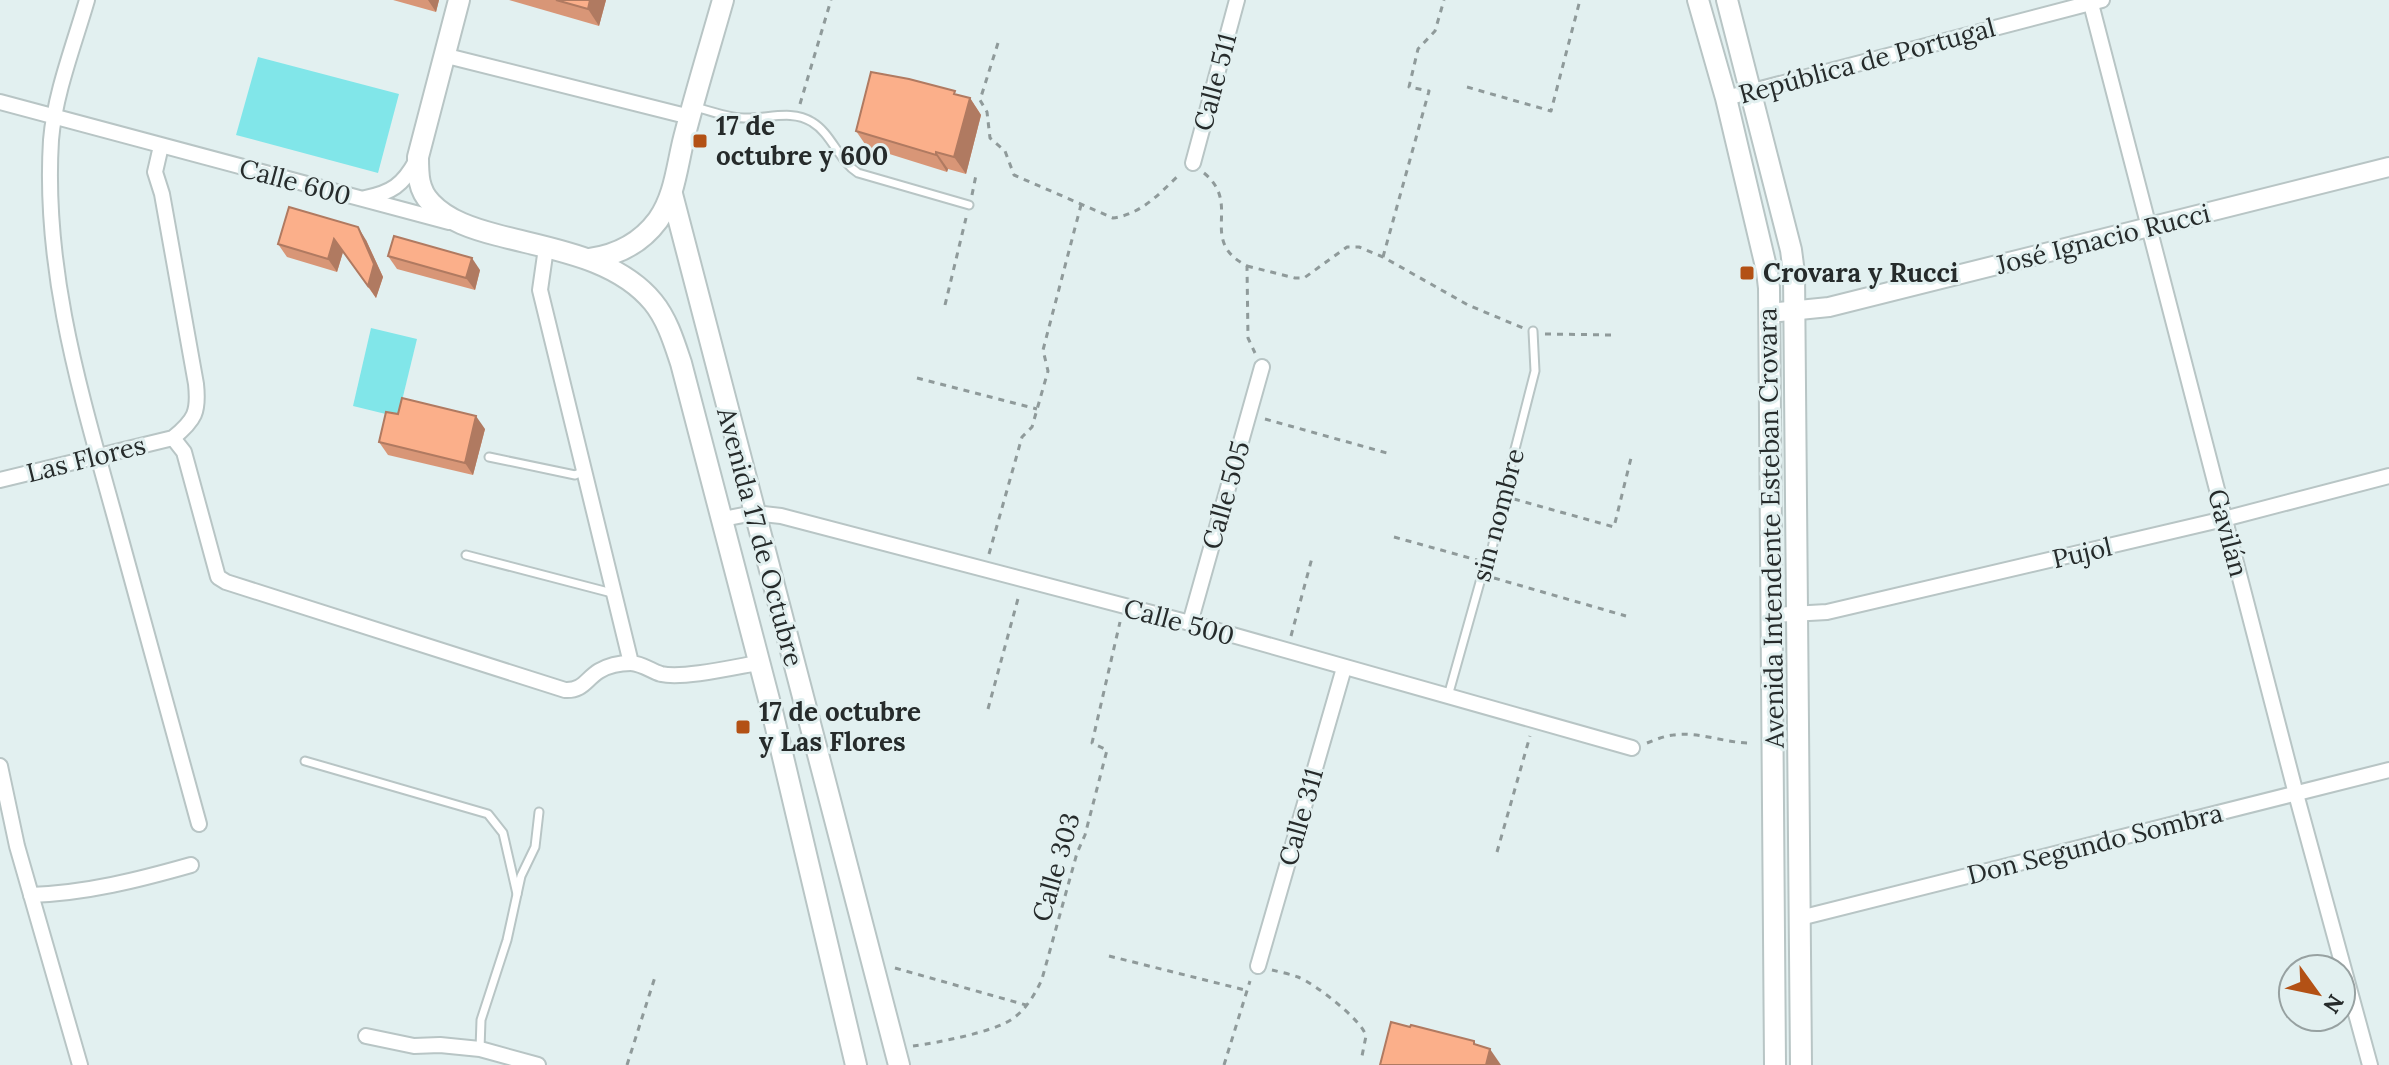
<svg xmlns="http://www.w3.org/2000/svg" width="2389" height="1065" viewBox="0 0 2389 1065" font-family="Lora,serif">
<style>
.green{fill:#81e6e9}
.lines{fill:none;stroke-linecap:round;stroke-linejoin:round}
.service-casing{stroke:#b8c5c5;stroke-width:11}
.minor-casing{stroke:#b8c5c5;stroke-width:18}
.tertiary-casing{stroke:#b8c5c5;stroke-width:22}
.secondary-casing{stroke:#b8c5c5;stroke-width:24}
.path{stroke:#8f9a9a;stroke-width:3;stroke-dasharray:6 6;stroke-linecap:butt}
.service{stroke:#fff;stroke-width:7}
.minor{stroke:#fff;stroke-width:14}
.tertiary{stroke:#fff;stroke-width:18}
.secondary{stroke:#fff;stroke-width:20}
.wall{fill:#d89677}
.shaded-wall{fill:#b07a61}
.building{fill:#fbaf8a;stroke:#b07a61;stroke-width:2}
.poi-dot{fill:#b35115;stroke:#e2f0f0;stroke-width:3}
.labels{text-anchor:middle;stroke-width:6;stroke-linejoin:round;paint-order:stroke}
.street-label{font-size:26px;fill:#262b2b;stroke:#e2f0f0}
.poi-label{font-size:26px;font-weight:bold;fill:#262b2b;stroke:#e2f0f0;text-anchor:start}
</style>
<rect width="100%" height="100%" fill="#e2f0f0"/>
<!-- green -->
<g class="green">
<polygon points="258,57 399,94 378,173 236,135"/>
<polygon points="371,328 417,339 398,417 353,406"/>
</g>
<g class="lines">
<!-- service casing -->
<g class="service-casing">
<g id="service">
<path d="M695,107C711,111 728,118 744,118C767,119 792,109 812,122C832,134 838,160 858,173L969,205"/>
<polyline points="489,457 575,475 584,471"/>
<polyline points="466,555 612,593"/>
<polyline points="1448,696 1482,575 1489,563 1503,496 1535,371 1533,331"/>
<polyline points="305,761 488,814 503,833 517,894"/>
<polyline points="480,1049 481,1020 507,940 521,876 535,847 539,812"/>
</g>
</g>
<!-- minor casing -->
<g class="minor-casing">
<g id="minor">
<path d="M87,0C74,45 55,93 51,140C43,270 80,391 114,514C142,617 170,720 199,824"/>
<polyline points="2090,0 2296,794 2370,1065"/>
<polyline points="443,55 690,117"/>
<polyline points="1726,98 2102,0"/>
<polyline points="0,102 449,222"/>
<polyline points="1193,163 1237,0"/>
<path d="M365,198C391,193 403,185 416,161"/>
<path d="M546,248L540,290L631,663C643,664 651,671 661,674C683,679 735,667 758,663"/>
<path d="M173,438L184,452L218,577L226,582L565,690C583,691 586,679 599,671C609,665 620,663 631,663"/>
<path d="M0,480L173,438C195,420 199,412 196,384L162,194L155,172L161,146"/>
<polyline points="723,519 754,513 781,516 1190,623 1632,748"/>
<polyline points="1773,615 1827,612 2224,519 2389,476"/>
<polyline points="1190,623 1262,367"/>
<polyline points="0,766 17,846 80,1065"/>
<path d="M31,895C87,893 138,880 191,865"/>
<polyline points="1800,918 2389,770"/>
<polyline points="1258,966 1344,668"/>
<polyline points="366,1036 414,1046 440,1045 480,1049 538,1065"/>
</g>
</g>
<!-- tertiary casing -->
<g class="tertiary-casing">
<polyline id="tertiary" points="1769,313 1829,307 2389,167"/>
</g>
<!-- secondary casing -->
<g class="secondary-casing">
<g id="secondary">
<path d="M459,0L418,157C418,174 418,190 431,203C448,221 474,229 497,235C549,249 616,257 653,302C667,319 674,342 681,363L773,715L856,1065"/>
<polyline points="1698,0 1726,98 1767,271 1769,288 1775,1065"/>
<polyline points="1727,0 1791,250 1794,273 1801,1065"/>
<polyline points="672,194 899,1065"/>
<path d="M590,259C618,255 641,243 658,220C675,196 677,165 684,138C696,91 710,46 723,0"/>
</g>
</g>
<!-- path -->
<g class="path">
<path d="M998,43L980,100L987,112L990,138L1005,151L1014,175L1113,218C1142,214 1160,193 1180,174"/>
<polyline points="1467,87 1551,111 1580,0"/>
<polyline points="800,104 831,0"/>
<path d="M1204,173C1243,205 1197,240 1247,266L1248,338L1255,353"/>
<polyline points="972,195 976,175"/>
<polyline points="1383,257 1429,91 1409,87 1418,49 1435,31 1444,0"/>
<polyline points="1247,266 1295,278 1304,278 1347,247 1359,247 1383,257 1468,305 1523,328"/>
<polyline points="945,305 966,218"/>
<polyline points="1545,334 1613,335"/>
<polyline points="917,378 1037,409"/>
<polyline points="1265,419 1387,453"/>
<polyline points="1514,499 1614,527 1632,454"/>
<polyline points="1394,537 1477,560"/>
<polyline points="989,554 1022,437 1032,427 1048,371 1043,350 1081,205"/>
<polyline points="1494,578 1626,616"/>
<polyline points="1291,636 1312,558"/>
<polyline points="988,709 1019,595"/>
<path d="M1647,743C1655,740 1664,736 1673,735C1699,731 1727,744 1753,743"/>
<polyline points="1497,852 1530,736"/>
<polyline points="1109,956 1245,990"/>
<polyline points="895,968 1026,1005"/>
<path d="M1272,970C1280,972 1290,974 1298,977C1314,983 1362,1020 1366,1036L1362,1056"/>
<path d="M913,1046C936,1043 994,1032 1012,1019C1025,1011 1036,993 1042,979L1077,853L1085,835L1107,750L1092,743L1120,622"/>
<polyline points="627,1065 655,977"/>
<polyline points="1224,1065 1250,981"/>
</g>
<!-- service -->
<use href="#service" class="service"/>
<!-- minor -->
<use href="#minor" class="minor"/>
<!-- tertiary -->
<use href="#tertiary" class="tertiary"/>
<!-- secondary -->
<use href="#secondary" class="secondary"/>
</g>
<!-- wall -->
<g class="wall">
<polygon points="393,0 439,0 436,12"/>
<polygon points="509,0 606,0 599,26"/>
<polygon points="957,95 970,98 981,115 966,174 948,169 947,172 867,147 856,131"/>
<polygon points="366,240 383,277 376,298 343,252 337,272 287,257 278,244"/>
<polygon points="388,256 480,270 475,290 397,269"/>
<polygon points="398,414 485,429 473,475 388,455 379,442"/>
</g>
<!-- shaded-wall -->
<g class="shaded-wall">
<polygon points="428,0 439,0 436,12"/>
<polygon points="590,0 606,0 599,26 588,9"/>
<polygon points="970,98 981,115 966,174 954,157"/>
<polygon points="936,152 948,169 947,172 936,155"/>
<polygon points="358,227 366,240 383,277 376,298 368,286"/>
<polygon points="334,239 343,252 337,272 328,259"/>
<polygon points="472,258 480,270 475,290 466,278"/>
<polygon points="476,416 485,429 473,475 465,463"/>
<polygon points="1490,1049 1501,1065 1486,1065"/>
</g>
<!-- building -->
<g class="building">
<polygon points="556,0 590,0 588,9"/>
<polygon points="871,72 909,79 955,91 954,94 970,98 954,157 936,152 936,155 856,131"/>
<polygon points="289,207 358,227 374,264 368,286 334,239 328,259 278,244"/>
<polygon points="394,236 472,258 466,278 388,256"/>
<polygon points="402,398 476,416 465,463 379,442 386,412 398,414"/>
<polygon points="1391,1022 1410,1027 1411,1025 1474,1041 1474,1044 1490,1049 1486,1065 1380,1065"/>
</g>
<!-- markers -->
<g class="poi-dot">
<rect x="692" y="133" width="16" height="16" rx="4"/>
<rect x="1739" y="265" width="16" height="16" rx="4"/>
<rect x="735" y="719" width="16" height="16" rx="4"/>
</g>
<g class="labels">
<!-- street labels -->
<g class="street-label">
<text transform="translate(1867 61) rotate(-15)" y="9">República de Portugal</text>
<text transform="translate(1215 82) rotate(-75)" y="9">Calle 511</text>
<text transform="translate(295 182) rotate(15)" y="9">Calle 600</text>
<text transform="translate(2103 239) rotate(-14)" y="9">José Ignacio Rucci</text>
<text transform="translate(86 459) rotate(-14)" y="9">Las Flores</text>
<text transform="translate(1226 495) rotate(-74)" y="9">Calle 505</text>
<text transform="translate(1498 515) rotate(-75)" y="9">sin nombre</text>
<text transform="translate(1771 528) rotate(-91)" y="9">Avenida Intendente Esteban Crovara</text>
<text transform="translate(2228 533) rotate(75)" y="9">Gavilán</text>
<text transform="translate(760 537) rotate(75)" y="9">Avenida 17 de Octubre</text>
<text transform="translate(2082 553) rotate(-13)" y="9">Pujol</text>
<text transform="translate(1179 622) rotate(15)" y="9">Calle 500</text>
<text transform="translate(1301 817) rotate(-74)" y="9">Calle 311</text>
<text transform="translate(2095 844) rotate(-14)" y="9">Don Segundo Sombra</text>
<text transform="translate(1056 867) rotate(-74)" y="9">Calle 303</text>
</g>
<!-- poi labels -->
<g class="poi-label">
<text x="716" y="135">17 de<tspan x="716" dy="30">octubre y 600</tspan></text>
<text x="1763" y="282">Crovara y Rucci</text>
<text x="759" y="721">17 de octubre<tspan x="759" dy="30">y Las Flores</tspan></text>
</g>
</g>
<!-- north arrow -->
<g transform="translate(2317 993) rotate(123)"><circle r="38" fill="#e2f0f0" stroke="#97a1a1" stroke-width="2"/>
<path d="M0-6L14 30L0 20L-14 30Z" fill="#b35115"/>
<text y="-12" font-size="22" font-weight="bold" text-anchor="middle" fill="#262b2b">N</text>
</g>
</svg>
